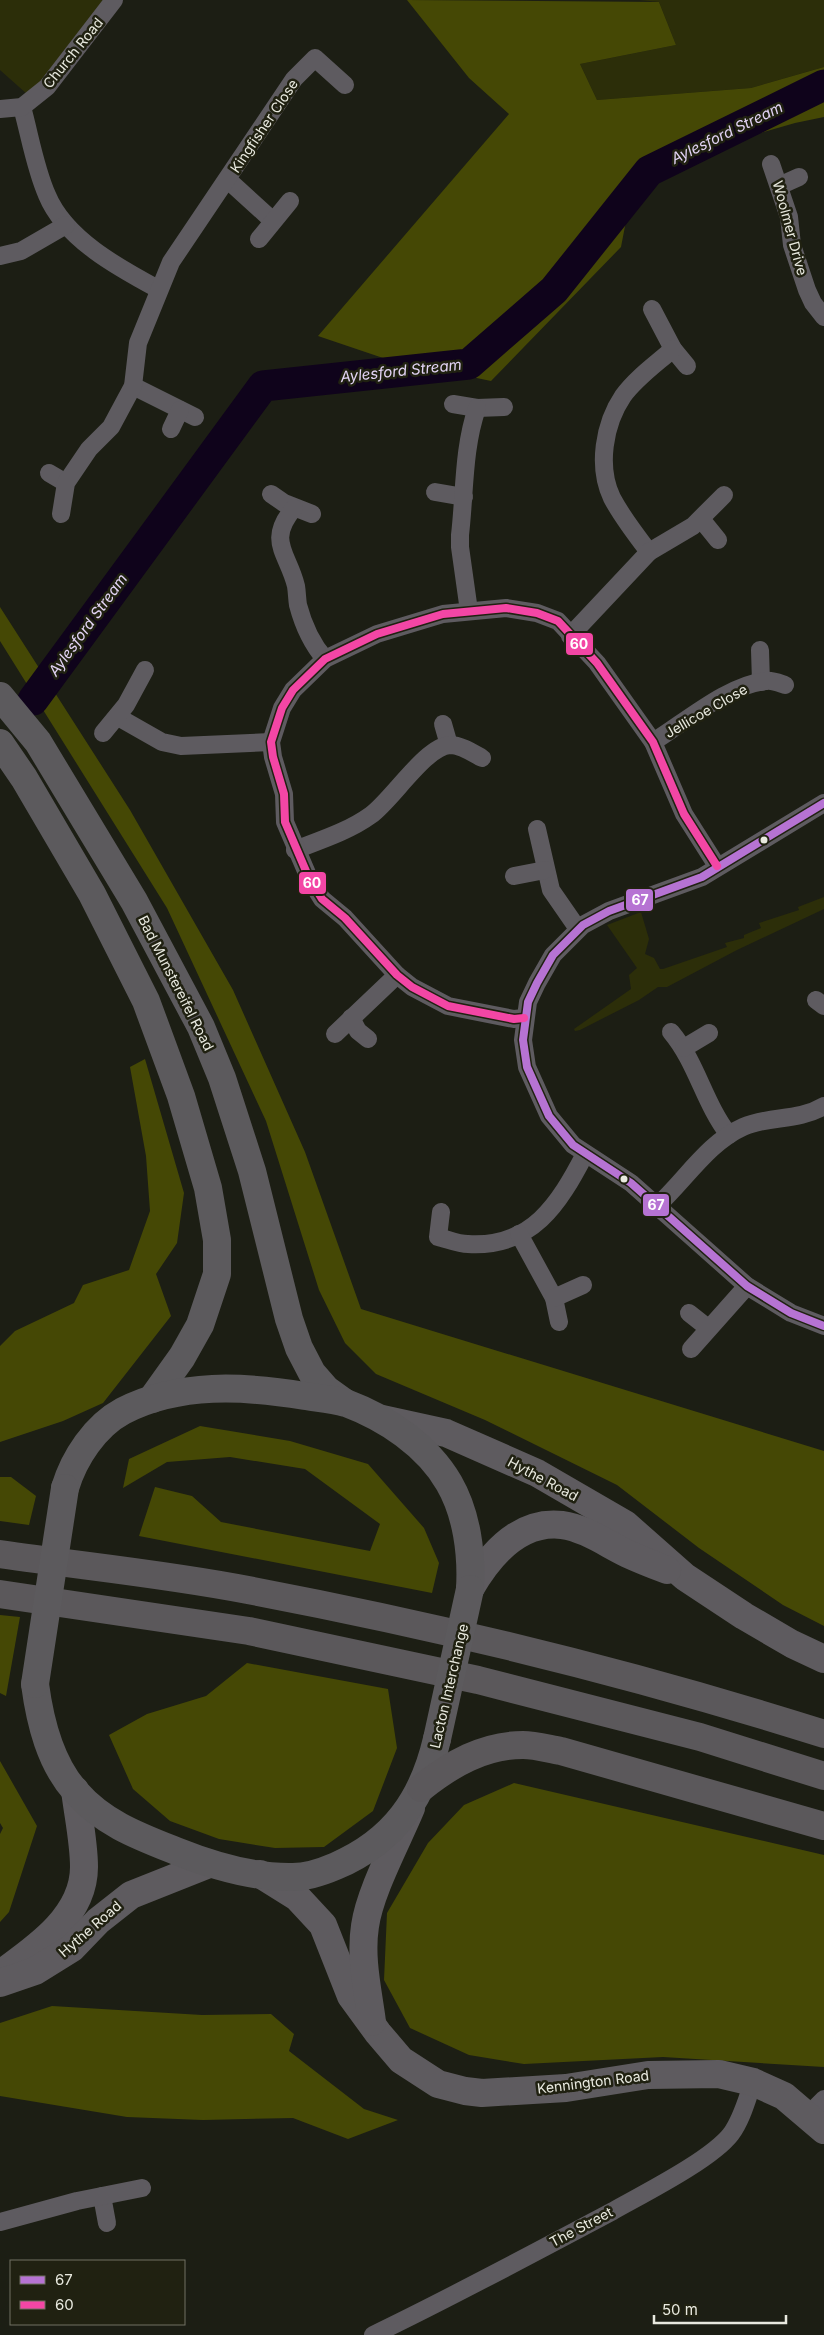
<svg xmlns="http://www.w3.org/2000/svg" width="824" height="2335" viewBox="0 0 824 2335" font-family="Inter,sans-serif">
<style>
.green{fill:#2c2e09}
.forest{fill:#454805}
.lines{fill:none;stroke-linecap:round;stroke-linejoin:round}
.river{stroke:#0f031b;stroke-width:31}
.minor{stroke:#5e5b60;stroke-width:18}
.primary{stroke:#5e5b5f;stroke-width:28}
.trunk{stroke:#5c5a5d;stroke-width:28}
.motorway{stroke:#5b585b;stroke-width:28}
.trunk-bridge{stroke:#5c5a5d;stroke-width:28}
.bus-1-casing{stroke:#202111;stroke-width:11}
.bus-2-casing{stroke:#202111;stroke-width:11}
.bus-1{stroke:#b673d3;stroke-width:8}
.bus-2{stroke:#f346a5;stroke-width:8}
.bus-dot{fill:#e8e9df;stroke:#202111;stroke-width:2}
.labels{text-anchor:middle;stroke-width:5;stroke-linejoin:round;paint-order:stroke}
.street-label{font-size:14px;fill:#e8e9df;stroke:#202111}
.water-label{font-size:15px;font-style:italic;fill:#e3d4f5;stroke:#202111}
.line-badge{stroke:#202111;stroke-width:2}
.badge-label{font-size:14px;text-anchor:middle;font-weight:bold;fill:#fff}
</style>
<rect width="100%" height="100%" fill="#1c1e14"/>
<!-- green -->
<g class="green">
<polygon points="0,0 103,0 33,91 27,94 0,70"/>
<polygon points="639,0 824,0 824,67 751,88 597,100 580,64 676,45 659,2"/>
<polygon points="824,897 824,909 737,950 667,987 658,987 639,1000 580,1030 575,1031 574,1029 631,989 629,975 637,968 607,925 641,912 649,939 645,954 654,958 660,969 663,969 727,947 725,943 744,938 744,935 761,928 759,923 799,910 798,907"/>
</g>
<!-- forest -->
<g class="forest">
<polygon points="407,0 659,2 676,45 580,64 597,100 751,88 824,67 824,117 795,123 636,169 621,247 491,381 386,359 318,336 509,114 469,78"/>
<polygon points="0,607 130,810 233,990 305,1152 361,1309 824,1451 824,1626 783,1605 699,1548 617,1485 485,1420 376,1374 345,1343 319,1290 266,1121 167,908 0,641"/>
<polygon points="145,1059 184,1193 177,1243 156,1274 171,1316 103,1403 63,1421 0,1442 0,1346 15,1331 74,1303 83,1285 129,1270 150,1211 146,1156 130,1067"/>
<polygon points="200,1426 290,1441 368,1464 424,1528 439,1563 432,1593 139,1536 155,1487 192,1496 221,1522 370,1551 380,1524 305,1469 230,1457 167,1462 123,1488 129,1459"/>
<polygon points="0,1477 11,1477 36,1496 29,1525 0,1521"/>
<polygon points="0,1615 20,1617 6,1696 0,1693"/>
<polygon points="247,1663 388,1689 397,1748 373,1811 324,1847 275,1848 219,1839 170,1821 133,1789 109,1735 147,1714 206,1696"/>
<polygon points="0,1761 37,1826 9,1912 0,1922 0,1834 3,1828 0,1823"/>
<polygon points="514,1783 824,1855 824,2067 663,2057 524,2064 469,2055 410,2028 384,1980 387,1913 428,1843 464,1805"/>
<polygon points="52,2006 202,2015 271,2014 294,2034 289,2051 364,2109 398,2120 348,2139 293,2118 203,2120 127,2117 0,2096 0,2023"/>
</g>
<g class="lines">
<!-- river -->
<polyline class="river" points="33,700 263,386 469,364 554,290 649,171 824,85"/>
<!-- minor -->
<g class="minor">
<path d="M22,107C30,136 35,168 47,195C65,239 119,268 158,289"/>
<polyline points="0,109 22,107 47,87 114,0"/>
<polyline points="771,164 789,217 792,245 807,290 813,303 824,317"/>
<polyline points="228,180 273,221"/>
<polyline points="779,186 799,177"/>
<polyline points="259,239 290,201"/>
<polyline points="0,256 21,251 66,225"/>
<polyline points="652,309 673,349 687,366"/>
<polyline points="133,386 195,417"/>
<polyline points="453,404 477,408 504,407"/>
<polyline points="171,429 180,410"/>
<polyline points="49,473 66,483"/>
<polyline points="435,492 464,497"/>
<polyline points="271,494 284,503 312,514"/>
<path d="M294,508C266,541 288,553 296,586C297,592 297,599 298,605C303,624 312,644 325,659"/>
<polyline points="61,514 66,483 89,449 111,427 133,386 138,343 171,262 294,79 315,58 345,85"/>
<polyline points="701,519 718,540"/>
<path d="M649,552C636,535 622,517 612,498C597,467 604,424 623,396C636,378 656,364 673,349"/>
<path d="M469,611L460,547V535C465,492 463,449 477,408"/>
<polyline points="570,636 649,552 693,526 724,495"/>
<polyline points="760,650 761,682"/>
<polyline points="118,717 162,742 181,746 271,742"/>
<polyline points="443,724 449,745"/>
<polyline points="103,733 126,705 145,670"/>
<path d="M653,742C684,723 729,684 766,681C772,680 779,683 785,685"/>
<polyline points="824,803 702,877 609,911 583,925 553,955 537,983 528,1002 523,1040 527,1067 549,1116 573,1145 631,1183 747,1286 791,1313 824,1326"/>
<polyline points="537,829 551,890 578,929"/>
<path d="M295,850C321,840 349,831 371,815C392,800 426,746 450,745C461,745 473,753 482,758"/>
<polyline points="514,876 545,870"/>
<polyline points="816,1000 824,1006"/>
<polyline points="351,1018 358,1031 368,1039"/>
<polyline points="524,1018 514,1019 448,1006 412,987 397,975 345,918 322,899 309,878 285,822 284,794 273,757 271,742 282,708 293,690 325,659 377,634 443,614 506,608 537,613 558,621 597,663 653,742 684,814 717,866"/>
<path d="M671,1032C697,1063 704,1103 729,1135"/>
<polyline points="335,1034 397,975"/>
<polyline points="684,1048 709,1033"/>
<path d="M658,1205C685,1180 709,1142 743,1127C770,1115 797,1122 824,1106"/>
<path d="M441,1212L438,1237C447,1239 458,1244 468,1244C532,1248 559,1204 585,1154"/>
<polyline points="519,1234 554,1298 559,1322"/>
<polyline points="554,1298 583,1285"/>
<polyline points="689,1313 708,1328"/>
<polyline points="691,1349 747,1286"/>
<polyline points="808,2115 824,2099"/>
<polyline points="102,2196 107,2223"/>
<polyline points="0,2222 77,2201 142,2188"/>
<path d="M373,2335C454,2296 534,2253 613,2211C643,2194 711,2160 731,2134C742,2119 747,2099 753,2082"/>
</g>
<!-- primary -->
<g class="primary">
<polyline points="382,1419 446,1433 537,1473 625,1524 685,1577 744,1616 792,1644 824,1659"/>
<path d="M470,1589C489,1556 519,1520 562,1525C585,1528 607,1544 628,1554C641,1560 654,1565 667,1570"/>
<polyline points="260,1874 297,1897 323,1925 351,1996 378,2033 401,2060 438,2084 465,2091 482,2093 566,2088 648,2075 719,2074 753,2082 784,2096 824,2130"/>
<path d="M3,1972C38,1947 84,1915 84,1867C84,1842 78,1815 75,1790"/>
<polyline points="0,1983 35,1971 72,1948 98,1921 131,1895 209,1864"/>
<path d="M372,2022C368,1991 360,1958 365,1926C370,1891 397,1842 411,1808"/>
</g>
<!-- trunk -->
<g class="trunk">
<polyline points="0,696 38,742 134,901 201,1027 222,1078 252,1171 289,1319 299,1348 312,1373 326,1389 344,1402"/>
<polyline points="0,743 24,778 92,894 146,1001 181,1096 208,1188 217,1240 217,1274 200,1325 182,1357 152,1399"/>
<path d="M65,1488C74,1458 95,1426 123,1411C179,1382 245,1386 305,1396C318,1398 333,1399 346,1403C386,1418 427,1445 449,1483C467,1514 472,1554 470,1589"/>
<path d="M35,1684C40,1722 50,1763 76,1792C103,1823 138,1836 176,1851C211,1865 250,1877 289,1877C305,1878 322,1872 336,1866C394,1841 423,1799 437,1739"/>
</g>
<!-- motorway -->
<g class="motorway">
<path d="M0,1554C82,1566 166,1574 248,1590C443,1627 635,1674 824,1734"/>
<polyline points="0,1594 249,1631 478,1680 700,1737 824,1776"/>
<path d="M421,1788C451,1764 484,1745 523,1745C535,1745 549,1749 561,1751L824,1826"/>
</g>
<!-- trunk-bridge -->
<g class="trunk-bridge">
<polyline points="35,1684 65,1488"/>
<polyline points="437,1739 470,1589"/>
</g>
<!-- bus-1 casing -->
<g class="bus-1-casing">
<polyline id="bus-1" points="824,803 702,877 609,911 583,925 553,955 537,983 528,1002 523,1040 527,1067 549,1116 573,1145 631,1183 747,1286 791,1313 824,1326"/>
</g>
<!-- bus-2 casing -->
<g class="bus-2-casing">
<polyline id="bus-2" points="524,1018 514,1019 448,1006 412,987 397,975 345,918 322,899 309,878 285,822 284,794 273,757 271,742 282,708 293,690 325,659 377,634 443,614 506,608 537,613 558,621 597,663 653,742 684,814 717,866"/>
</g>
<!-- bus-1 -->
<use href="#bus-1" class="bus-1"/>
<!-- bus-2 -->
<use href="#bus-2" class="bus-2"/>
</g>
<!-- markers -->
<g class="bus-dot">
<circle cx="764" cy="840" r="4.5"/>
<circle cx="624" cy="1179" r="4.5"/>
</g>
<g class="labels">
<!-- street labels -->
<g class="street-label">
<text transform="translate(73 53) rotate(-51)" y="5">Church Road</text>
<text transform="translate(264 126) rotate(-56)" y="5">Kingfisher Close</text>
<text transform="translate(790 228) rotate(75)" y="5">Woolmer Drive</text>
<text transform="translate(706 711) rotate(-30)" y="5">Jellicoe Close</text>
<text transform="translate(176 983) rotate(63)" y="5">Bad Munstereifel Road</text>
<text transform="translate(543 1479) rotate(28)" y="5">Hythe Road</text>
<text transform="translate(449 1686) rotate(-77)" y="5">Lacton Interchange</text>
<text transform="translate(90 1929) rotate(-41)" y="5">Hythe Road</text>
<text transform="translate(593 2082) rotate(-7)" y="5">Kennington Road</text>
<text transform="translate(581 2227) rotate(-28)" y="5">The Street</text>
</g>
<!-- water labels -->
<g class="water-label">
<text transform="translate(727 133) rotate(-26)" y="5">Aylesford Stream</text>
<text transform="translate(401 371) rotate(-6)" y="5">Aylesford Stream</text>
<text transform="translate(88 625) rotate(-54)" y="5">Aylesford Stream</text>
</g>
</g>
<g class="line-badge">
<rect x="565" y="632" width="29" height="24" rx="5" fill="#f346a5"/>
<rect x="298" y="871" width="29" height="24" rx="5" fill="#f346a5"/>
<rect x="625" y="888" width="29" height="24" rx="5" fill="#b673d3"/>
<rect x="642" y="1193" width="28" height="24" rx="5" fill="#b673d3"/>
</g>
<g class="badge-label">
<text x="579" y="649">60</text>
<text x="312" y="888">60</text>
<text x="640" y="905">67</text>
<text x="656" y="1210">67</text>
</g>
<!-- legend -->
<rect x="10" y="2260" width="175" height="65" fill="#202111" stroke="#707163"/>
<rect x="20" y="2276" width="25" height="8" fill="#b673d3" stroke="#707163"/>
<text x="55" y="2285" font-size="15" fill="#e8e9df">67</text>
<rect x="20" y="2301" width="25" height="8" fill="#f346a5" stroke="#707163"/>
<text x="55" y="2310" font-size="15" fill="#e8e9df">60</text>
<!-- scale -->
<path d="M654 2315v8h132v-8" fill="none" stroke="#e8e9df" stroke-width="2.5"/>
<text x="662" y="2315" font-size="15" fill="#e8e9df" stroke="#202111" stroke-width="4" paint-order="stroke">50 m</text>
</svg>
